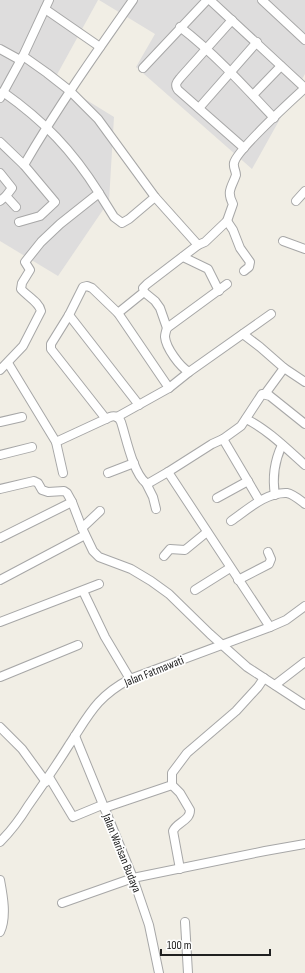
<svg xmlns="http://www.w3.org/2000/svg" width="305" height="973" viewBox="0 0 305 973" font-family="'Sofia Sans Condensed',sans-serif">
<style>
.residential{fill:#dedddd}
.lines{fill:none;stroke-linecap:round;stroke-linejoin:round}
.minor-casing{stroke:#a7a7a7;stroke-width:10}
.minor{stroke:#fff;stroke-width:8}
.labels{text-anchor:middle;stroke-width:3.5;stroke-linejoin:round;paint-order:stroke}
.street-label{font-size:12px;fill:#202020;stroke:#fff}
</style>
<rect width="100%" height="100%" fill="#f1eee5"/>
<!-- residential -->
<g class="residential">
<polygon points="0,0 98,0 54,80 114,117 109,201 58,276 0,241"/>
<polygon points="99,0 305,0 305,74 252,169 136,67 155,34"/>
</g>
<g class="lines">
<!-- minor casing -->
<g class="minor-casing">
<g id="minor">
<polyline points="210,0 305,88"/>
<polyline points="262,0 305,40"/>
<polyline points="45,9 100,47"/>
<path d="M232,20L181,77C177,82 174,84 178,90L244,148"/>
<path d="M180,27C214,53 245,87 274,118"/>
<polyline points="0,49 20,60"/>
<polyline points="23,56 47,73 70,91 98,119 155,197 198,245"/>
<polyline points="143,68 207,0"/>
<polyline points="253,95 281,66"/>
<polyline points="0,98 23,56 49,0"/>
<polyline points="199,108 257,42"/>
<polyline points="0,142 24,165 55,202 40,216 19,222"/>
<path d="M24,165C57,108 95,54 133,0"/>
<polyline points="0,173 12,188 6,196 16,207"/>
<polyline points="99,193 114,217 122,223 129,219 155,197"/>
<polyline points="0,201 6,196"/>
<polyline points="296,201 305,191"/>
<polyline points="227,221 233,230 240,248 250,262 249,267 244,271"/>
<polyline points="283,241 305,249"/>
<polyline points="183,257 208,269 219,291"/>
<path d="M227,284L167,328C166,331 165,334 165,337C166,348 180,367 189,372L271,314"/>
<polyline points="144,292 155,301 160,308 167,328"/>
<path d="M118,313L144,292L143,288L147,284L198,245L205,242L227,221L233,204C226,191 232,187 236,175C236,171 233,167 234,163C236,151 293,99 305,88"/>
<polyline points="69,315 139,405"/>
<polyline points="243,334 260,347 284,368 305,382"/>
<polyline points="8,363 56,442 63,473"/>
<path d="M0,370L23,346L41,311C39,302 27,296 21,289L22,283L30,270L25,262L41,242L60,224L99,193C72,150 44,121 3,92"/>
<polyline points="265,394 284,368"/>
<polyline points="117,417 169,388 189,372"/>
<polyline points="106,419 51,349 51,344 69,315 83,287 87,286 92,288 118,313 169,388"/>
<path d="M246,419C267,429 288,450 305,465"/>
<polyline points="0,422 22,417"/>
<polyline points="223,439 259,500"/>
<path d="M56,442L110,417C115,415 119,417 121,422C126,437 133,473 146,483H149L168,472L212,444L223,439L241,426L262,394L270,396L305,424"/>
<polyline points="0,455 32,447"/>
<polyline points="168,472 270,627"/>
<polyline points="108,473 134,463"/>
<polyline points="146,483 153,497 156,509"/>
<polyline points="0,489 34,481 38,483 42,490 48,492 64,491 67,493 72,502 82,528 93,551 99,557 131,569 151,581 169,594 210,634 247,667 305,705"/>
<path d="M275,495C272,477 274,462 282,445"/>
<polyline points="217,498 248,481"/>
<path d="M231,521C247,510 266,492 287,493C293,494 300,500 305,504"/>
<polyline points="82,528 100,511"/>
<polyline points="0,538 72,502"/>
<polyline points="164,556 170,549 185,550 207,532"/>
<polyline points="0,580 85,535"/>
<polyline points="238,580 269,564 271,559 268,552"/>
<polyline points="195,590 230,568"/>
<polyline points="83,591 105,637 130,679"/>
<polyline points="0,622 99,584"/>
<polyline points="0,677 78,645"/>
<polyline points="275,685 305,662"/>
<polyline points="0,727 22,749 46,782"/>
<polyline points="75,736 133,878 149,925 159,973"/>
<polyline points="49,777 73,817 102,805"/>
<path d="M172,785L180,793L190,810C190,821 177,822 173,831L180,869"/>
<polyline points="104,808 172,785 172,773 187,753 236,711 258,687 264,678"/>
<path d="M0,842C11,831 20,819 28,806C42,786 56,766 69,745C89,715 96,697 130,679L270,627L286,620L305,606"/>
<path d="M0,880C3,896 7,917 0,932"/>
<polyline points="62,903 133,878 265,851 305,844"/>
<polyline points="185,922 188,973"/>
</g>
</g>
<!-- minor -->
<use href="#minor" class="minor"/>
</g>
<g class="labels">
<!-- street labels -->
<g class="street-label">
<text transform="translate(154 671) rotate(-22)" y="4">Jalan Fatmawati</text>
<text transform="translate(122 853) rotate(68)" y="4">Jalan Warisan Budaya</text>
</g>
</g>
<!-- scale -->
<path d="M161 949v6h109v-6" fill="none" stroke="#202020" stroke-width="2"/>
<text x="167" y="949" font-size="12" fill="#202020" stroke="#ffffff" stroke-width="3" paint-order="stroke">100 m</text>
</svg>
